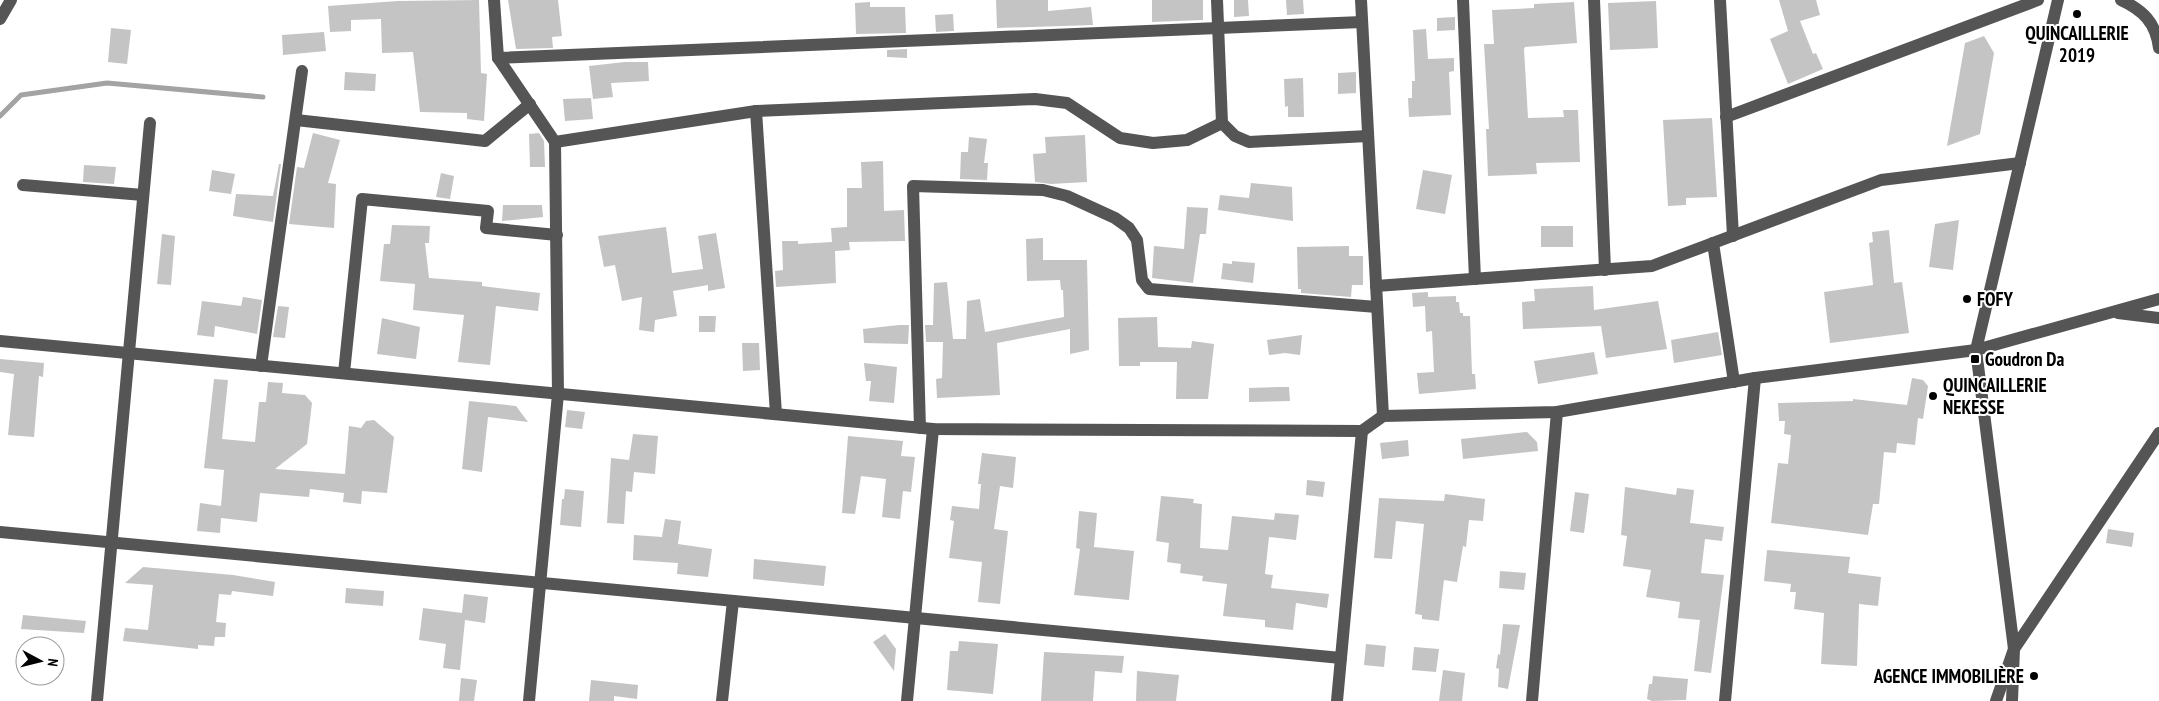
<svg xmlns="http://www.w3.org/2000/svg" width="2159" height="701" viewBox="0 0 2159 701" font-family="'PT Sans Narrow',sans-serif">
<style>
.lines{fill:none;stroke-linecap:round;stroke-linejoin:round}
.stream{stroke:#a3a3a3;stroke-width:5}
.building{fill:#c4c4c4}
.minor{stroke:#555;stroke-width:12}
.poi-dot{fill:#000;stroke:#fff;stroke-width:2}
.labels{text-anchor:middle;stroke-width:4;stroke-linejoin:round;paint-order:stroke}
.poi-label{font-size:19px;font-weight:bold;fill:#000;stroke:#fff;text-anchor:start}
</style>
<rect width="100%" height="100%" fill="#fff"/>
<g class="lines">
<!-- stream -->
<polyline class="stream" points="0,116 21,95 107,83 263,97"/>
</g>
<!-- building -->
<g class="building">
<polygon points="479,0 481,73 487,74 484,121 467,119 467,113 420,112 413,52 382,53 381,19 351,20 351,31 330,32 328,6 398,1"/>
<polygon points="508,0 558,0 562,36 552,37 553,48 516,49"/>
<polygon points="996,0 1048,0 1048,11 1091,7 1093,25 997,28"/>
<polygon points="1152,0 1203,0 1203,20 1152,22"/>
<polygon points="1234,0 1248,0 1249,16 1234,17"/>
<polygon points="1286,0 1303,0 1304,14 1287,15"/>
<polygon points="1779,0 1816,0 1820,15 1800,21 1813,54 1816,53 1823,69 1788,84 1770,39 1788,31"/>
<polygon points="1656,1 1658,48 1610,50 1608,3"/>
<polygon points="870,2 870,7 905,7 906,33 856,34 855,3"/>
<polygon points="1574,2 1577,43 1525,47 1524,49 1528,118 1564,117 1563,110 1578,110 1580,162 1536,163 1537,174 1488,176 1486,129 1489,129 1484,44 1494,44 1492,10 1534,8 1534,4"/>
<polygon points="953,14 954,31 936,32 935,15"/>
<polygon points="1455,17 1455,30 1437,31 1437,18"/>
<polygon points="111,28 131,30 127,64 108,62"/>
<polygon points="1426,29 1428,59 1454,58 1454,71 1449,72 1451,115 1409,117 1408,98 1412,98 1412,81 1415,81 1413,30"/>
<polygon points="324,32 326,51 283,55 282,35"/>
<polygon points="1984,36 1994,53 1980,134 1947,146 1965,43"/>
<polygon points="907,49 907,58 887,57 887,50"/>
<polygon points="625,62 648,62 649,81 611,83 613,97 593,99 589,66"/>
<polygon points="345,72 376,74 375,91 344,90"/>
<polygon points="1356,72 1356,93 1338,94 1338,73"/>
<polygon points="1303,78 1304,117 1288,117 1288,106 1285,107 1284,79"/>
<polygon points="591,98 593,119 565,121 563,99"/>
<polygon points="1712,118 1717,197 1686,198 1686,205 1668,206 1663,120"/>
<polygon points="313,133 340,140 328,183 336,184 334,228 289,224 297,167 304,168"/>
<polygon points="539,133 544,141 545,167 530,167 529,134"/>
<polygon points="1085,135 1087,182 1051,184 1035,182 1033,154 1046,153 1045,137"/>
<polygon points="969,137 987,139 984,163 988,163 987,180 960,179 961,152 968,152"/>
<polygon points="883,161 884,211 904,210 905,241 849,242 850,250 835,251 836,283 776,287 775,271 783,270 782,241 798,241 798,244 832,242 831,228 847,227 847,188 862,188 861,162"/>
<polygon points="279,164 281,164 273,222 233,216 236,194 273,196"/>
<polygon points="84,165 116,167 114,184 83,182"/>
<polygon points="212,170 235,174 231,194 209,191"/>
<polygon points="1423,170 1452,175 1445,214 1416,209"/>
<polygon points="441,173 454,176 450,199 436,197"/>
<polygon points="1251,183 1292,187 1293,221 1218,210 1220,195 1249,198"/>
<polygon points="503,205 542,205 543,217 502,221"/>
<polygon points="1187,207 1208,208 1206,234 1200,234 1193,283 1152,278 1154,246 1184,249"/>
<polygon points="1959,220 1953,270 1929,267 1935,224"/>
<polygon points="392,225 430,226 429,243 425,243 429,278 482,282 482,286 540,293 538,311 496,306 490,365 458,362 464,315 413,310 415,284 380,281 384,244 390,244"/>
<rect x="1541" y="226" width="32" height="21"/>
<polygon points="666,227 672,273 703,269 698,236 716,233 725,288 708,291 708,285 673,291 677,316 655,320 654,332 639,330 642,297 622,301 615,265 604,267 598,236"/>
<polygon points="1889,230 1894,283 1902,282 1909,333 1830,343 1824,292 1873,285 1869,243 1873,242 1872,232"/>
<polygon points="162,234 175,236 171,285 157,284"/>
<polygon points="1043,238 1043,260 1087,260 1089,350 1070,354 1070,329 997,343 1000,395 937,398 936,379 942,378 943,342 926,342 925,325 933,325 934,283 947,282 953,339 966,339 967,301 980,299 985,332 1064,317 1063,290 1061,290 1060,280 1027,281 1026,239"/>
<polygon points="1349,246 1349,256 1363,256 1363,285 1352,285 1351,297 1301,293 1301,289 1298,289 1297,247"/>
<polygon points="1232,261 1255,263 1253,283 1221,279 1223,263 1232,264"/>
<polygon points="1593,286 1594,310 1658,301 1667,349 1606,358 1601,326 1523,329 1522,302 1535,301 1534,289"/>
<polygon points="1428,292 1428,297 1456,296 1456,302 1459,302 1460,313 1463,313 1463,316 1470,316 1472,374 1475,374 1476,389 1419,394 1417,373 1434,372 1432,331 1426,332 1425,306 1413,307 1412,293"/>
<polygon points="243,297 262,300 257,334 215,326 214,337 197,335 202,301 241,306"/>
<polygon points="278,306 289,307 285,338 273,337"/>
<polygon points="699,316 716,316 715,332 699,332"/>
<polygon points="1157,317 1158,347 1191,348 1192,341 1214,344 1208,399 1176,399 1177,362 1140,362 1140,366 1119,366 1118,318"/>
<polygon points="382,318 420,327 416,359 377,354"/>
<polygon points="899,325 909,325 908,344 864,343 863,329"/>
<polygon points="1718,332 1722,355 1674,363 1671,340"/>
<polygon points="1302,335 1300,355 1285,353 1269,355 1267,340"/>
<polygon points="742,343 759,343 760,370 743,371"/>
<polygon points="1594,352 1598,374 1538,384 1534,361"/>
<polygon points="0,359 44,363 43,377 39,376 34,437 8,435 14,374 0,372"/>
<polygon points="864,363 897,367 894,403 869,401 871,381 866,381"/>
<polygon points="1912,378 1923,380 1928,386 1923,419 1918,418 1915,445 1897,443 1896,453 1884,452 1879,504 1873,504 1868,535 1771,523 1778,463 1788,464 1791,435 1784,434 1785,421 1779,421 1778,403 1853,401 1853,399 1907,405"/>
<polygon points="214,379 228,380 222,439 255,442 259,402 266,402 268,382 283,383 282,393 305,395 312,403 307,444 275,469 345,474 349,426 361,428 366,421 374,420 394,437 387,493 362,491 361,504 343,502 344,493 310,489 309,497 260,493 257,522 221,518 220,533 197,531 200,503 221,506 224,470 204,468"/>
<polygon points="1279,387 1289,387 1290,401 1249,402 1249,388"/>
<polygon points="469,401 516,406 528,422 488,417 482,472 462,469"/>
<polygon points="567,410 585,412 582,429 565,427"/>
<polygon points="1527,432 1537,442 1538,451 1463,459 1461,439"/>
<polygon points="633,434 658,436 655,474 634,472 632,492 626,491 624,524 607,523 611,458 629,460"/>
<polygon points="848,436 903,441 901,456 915,457 911,492 903,491 900,519 882,517 886,479 861,476 855,514 842,513"/>
<polygon points="1408,440 1409,456 1382,459 1380,443"/>
<polygon points="982,453 1016,457 1013,488 1000,486 994,529 1008,531 1000,604 978,602 982,562 949,558 954,521 950,520 952,506 979,509 981,484 978,484"/>
<polygon points="1307,480 1325,482 1323,497 1306,495"/>
<polygon points="1625,487 1676,495 1677,488 1694,490 1690,523 1724,527 1722,541 1705,539 1701,573 1724,575 1711,673 1694,671 1700,620 1678,618 1680,602 1646,597 1651,570 1623,566 1627,536 1621,535"/>
<polygon points="565,489 584,491 581,527 560,525 562,499 564,499"/>
<polygon points="1575,492 1589,494 1584,533 1570,531"/>
<polygon points="1445,494 1485,499 1483,521 1469,520 1466,547 1463,546 1457,582 1444,580 1439,621 1422,619 1422,615 1415,614 1424,524 1396,521 1392,559 1374,558 1379,498 1444,501"/>
<polygon points="1161,496 1194,499 1193,503 1202,504 1200,548 1228,550 1232,516 1274,520 1275,513 1299,515 1296,540 1269,537 1265,574 1273,575 1271,588 1329,594 1327,608 1296,603 1293,630 1265,627 1265,620 1223,616 1227,584 1202,581 1203,576 1180,573 1181,564 1167,562 1169,543 1156,541"/>
<polygon points="1079,511 1097,513 1094,547 1134,551 1129,600 1074,595 1080,549 1076,548"/>
<polygon points="665,519 681,521 678,544 712,549 708,577 677,574 678,563 633,560 634,535 662,537"/>
<polygon points="2108,529 2134,533 2132,547 2106,543"/>
<polygon points="1767,550 1850,557 1848,573 1881,577 1878,606 1859,604 1857,666 1821,664 1824,613 1794,609 1796,592 1790,592 1791,584 1764,581"/>
<polygon points="754,559 826,566 824,586 753,579"/>
<polygon points="143,567 233,575 275,582 273,596 232,591 231,595 219,594 216,622 226,623 225,637 215,637 214,646 198,645 198,649 123,641 125,628 148,630 153,585 125,583"/>
<polygon points="1500,571 1526,573 1524,590 1499,588"/>
<polygon points="346,588 384,591 383,606 345,603"/>
<polygon points="464,594 488,597 485,623 465,620 460,670 443,668 446,644 419,640 423,608 462,613"/>
<polygon points="23,615 86,621 84,633 21,629"/>
<polygon points="1503,624 1520,625 1508,689 1498,687 1499,669 1496,668 1498,654 1500,655"/>
<polygon points="885,634 896,649 894,671 873,642"/>
<polygon points="959,641 998,644 993,694 947,690 950,651 958,651"/>
<polygon points="1366,644 1386,646 1384,667 1364,665"/>
<polygon points="1414,647 1439,649 1436,672 1412,670"/>
<polygon points="1044,652 1124,656 1122,673 1095,671 1093,701 1041,701"/>
<polygon points="1443,670 1465,673 1462,701 1439,701"/>
<polygon points="1137,671 1179,675 1176,701 1136,701"/>
<polygon points="1653,676 1688,679 1686,700 1652,701 1647,699 1649,684 1652,684"/>
<polygon points="461,678 477,680 474,701 459,701"/>
<polygon points="591,680 638,685 637,699 614,696 614,701 589,701"/>
</g>
<g class="lines">
<!-- minor -->
<g class="minor">
<polyline points="494,0 498,58 555,142 756,111 1035,99 1067,103 1120,138 1153,143 1187,140 1222,123"/>
<polyline points="1217,0 1222,123 1235,136 1249,142 1368,136"/>
<polyline points="1361,0 1383,416"/>
<polyline points="1463,0 1475,279"/>
<polyline points="1594,0 1605,270"/>
<polyline points="1720,0 1733,236"/>
<path d="M2121,0C2143,10 2156,23 2159,48"/>
<polyline points="0,19 11,0"/>
<polyline points="498,58 1362,22"/>
<polyline points="756,111 776,414"/>
<polyline points="1726,117 2038,0"/>
<polyline points="296,120 485,141 530,104"/>
<polyline points="23,185 143,195"/>
<polyline points="1713,243 1734,382"/>
<polyline points="1376,286 1652,266 1881,180 2020,163"/>
<polyline points="2118,313 2159,318"/>
<polyline points="0,341 933,429 1362,431 1383,416 1557,412 1755,378 1976,350 2159,299"/>
<polyline points="261,366 302,71"/>
<polyline points="344,373 362,199 488,211 486,228 557,235"/>
<polyline points="920,428 913,186 1043,190 1067,196 1115,218 1129,228 1137,240 1142,280 1149,289 1377,307"/>
<polyline points="0,532 1341,658"/>
<polyline points="97,701 150,123"/>
<polyline points="529,701 558,394 555,142"/>
<polyline points="722,701 733,601"/>
<polyline points="907,701 933,429"/>
<polyline points="1337,701 1362,431"/>
<polyline points="1532,701 1557,412"/>
<polyline points="1725,701 1755,378"/>
<polyline points="1996,701 2014,649 2159,433"/>
<polyline points="2012,701 2014,649 1976,350 2058,0"/>
</g>
</g>
<!-- markers -->
<g class="poi-dot">
<circle cx="2077" cy="14" r="5"/>
<circle cx="1967" cy="299" r="5"/>
<rect x="1970" y="354" width="10" height="10" rx="2.5"/>
<circle cx="1933" cy="396" r="5"/>
<circle cx="2034" cy="676" r="5"/>
</g>
<g class="labels">
<!-- poi labels -->
<g class="poi-label">
<text x="2077" y="40" text-anchor="middle">QUINCAILLERIE<tspan x="2077" dy="22">2019</tspan></text>
<text x="1977" y="306">FOFY</text>
<text x="1985" y="366">Goudron Da</text>
<text x="1943" y="392">QUINCAILLERIE<tspan x="1943" dy="22">NEKESSE</tspan></text>
<text x="2024" y="683" text-anchor="end">AGENCE IMMOBILIÈRE</text>
</g>
</g>
<!-- north arrow -->
<g transform="translate(40 661) rotate(97)"><circle r="24" fill="#ffffff" stroke="#999999"/>
<path d="M0-4L9 19L0 12L-9 19Z" fill="#000000"/>
<text y="-8" font-size="14" font-weight="bold" text-anchor="middle" fill="#000000">N</text>
</g>
</svg>
